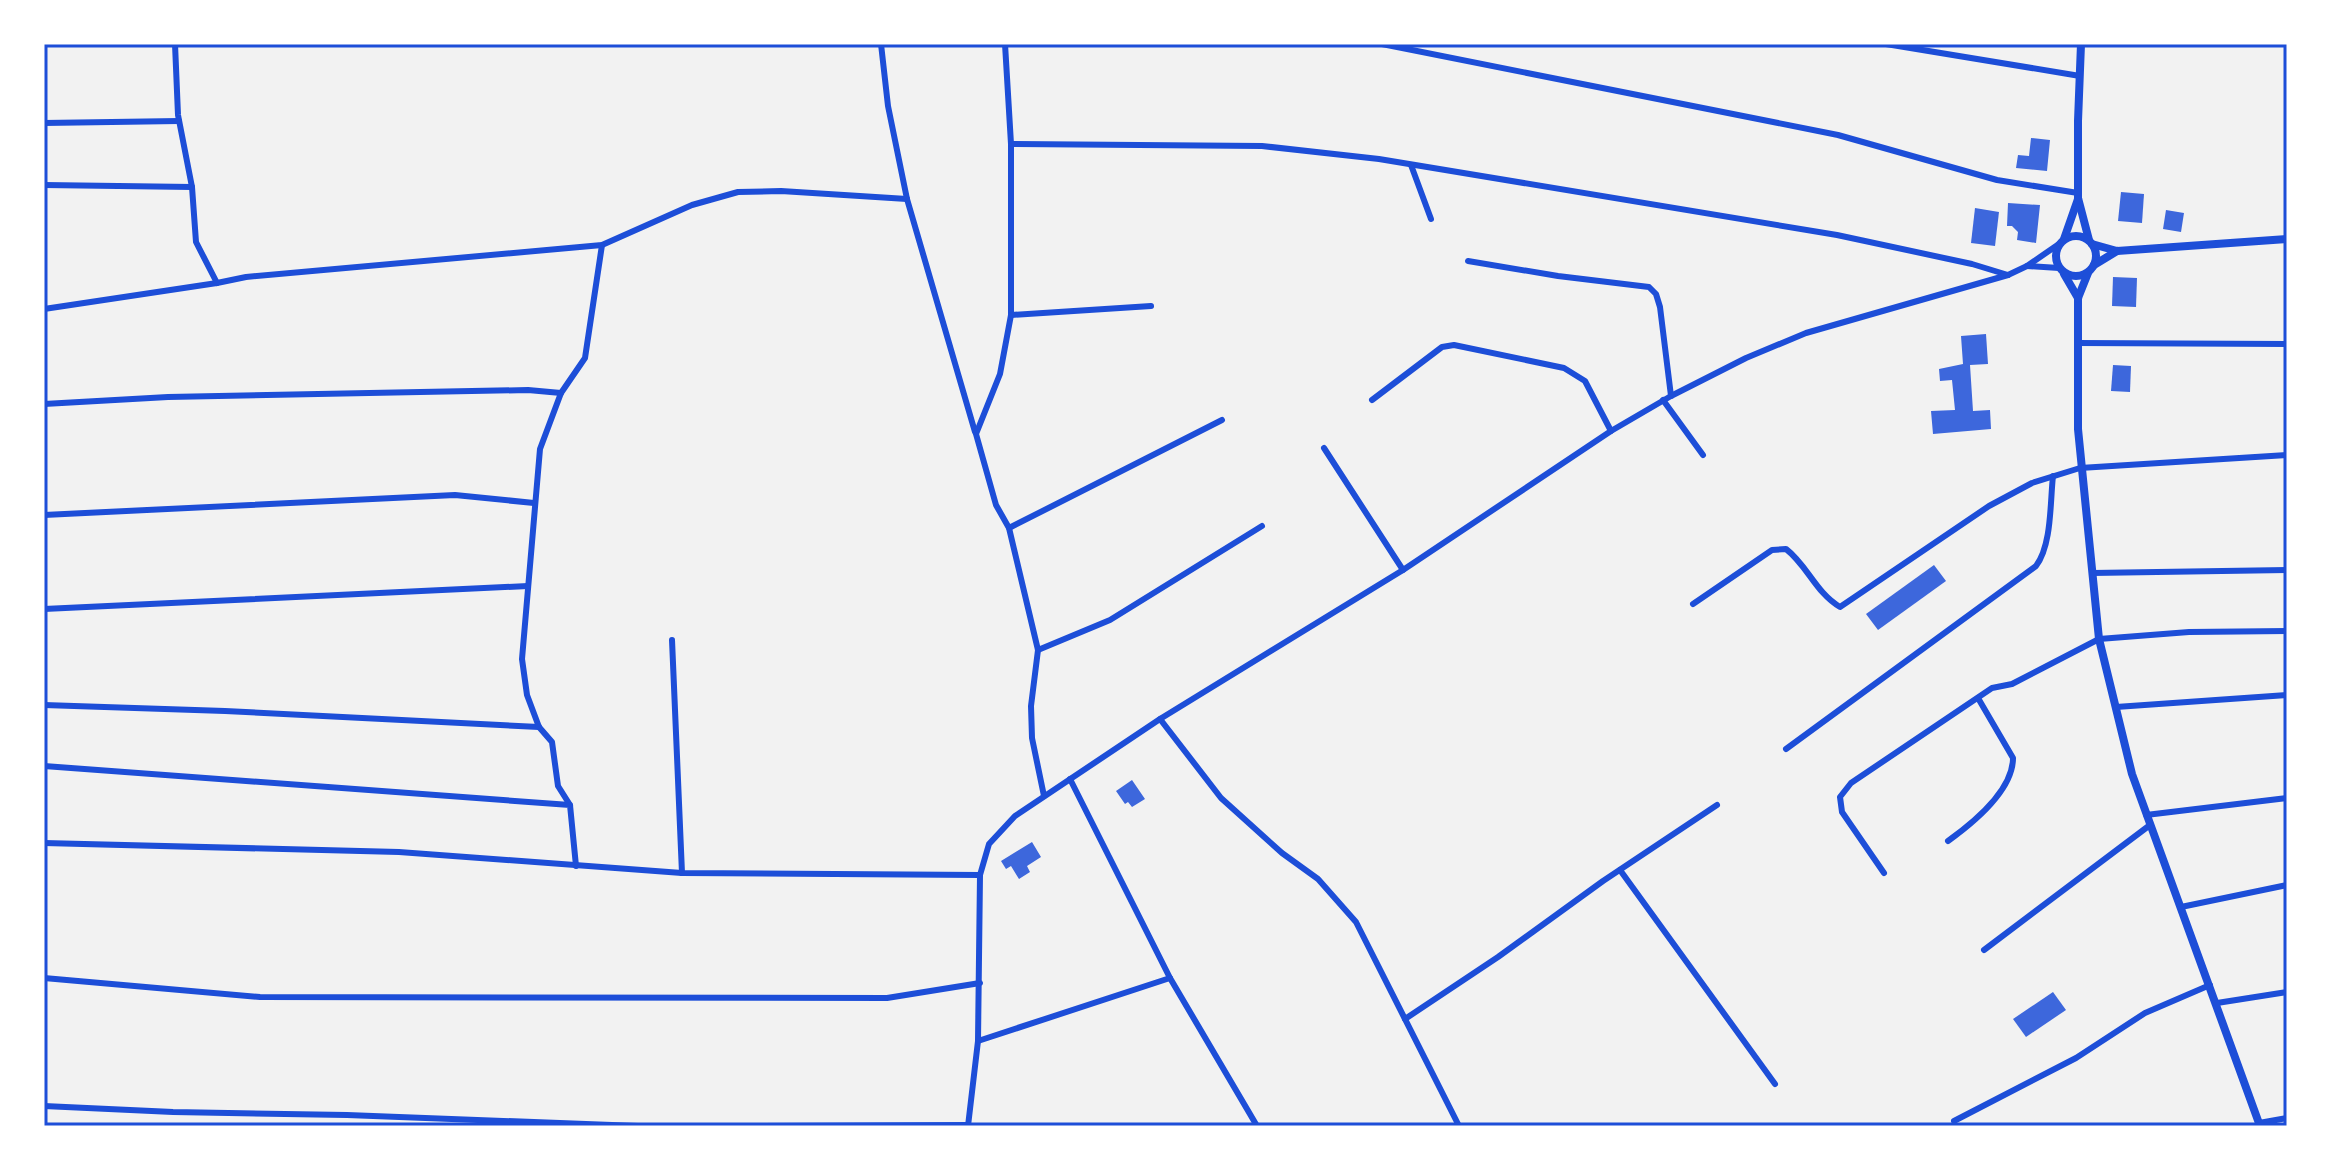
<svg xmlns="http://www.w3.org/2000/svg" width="2331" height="1170" viewBox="0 0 2331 1170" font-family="'DM Sans',sans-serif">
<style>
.building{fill:#3d67dc}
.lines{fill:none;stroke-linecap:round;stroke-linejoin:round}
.minor{stroke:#1d4ed8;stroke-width:6}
.tertiary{stroke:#1d4ed8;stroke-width:8}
.neatline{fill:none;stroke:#1d4ed8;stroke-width:3}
</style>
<rect width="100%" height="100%" fill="#f2f2f2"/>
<!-- building -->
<g class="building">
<polygon points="2031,138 2050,140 2047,171 2016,168 2018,155 2029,156"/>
<polygon points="2121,192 2144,194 2142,223 2118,221"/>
<polygon points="2008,203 2040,205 2036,243 2017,240 2018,232 2012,226 2007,226"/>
<polygon points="1975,208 1999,212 1995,246 1971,243"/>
<polygon points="2166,210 2184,213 2181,232 2163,229"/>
<polygon points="2113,277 2137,278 2136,307 2112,306"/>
<polygon points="1986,334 1988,364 1970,365 1973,411 1990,410 1991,429 1933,434 1931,411 1955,410 1952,380 1940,381 1939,369 1963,364 1961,336"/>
<polygon points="2113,365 2131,366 2130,392 2111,391"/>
<polygon points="1934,565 1946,581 1878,630 1866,614"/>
<polygon points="1132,780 1145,799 1132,807 1128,802 1125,804 1116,791"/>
<polygon points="1032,842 1041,857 1027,866 1030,872 1019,879 1011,866 1006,869 1001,861"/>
<polygon points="2053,992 2066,1010 2026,1037 2013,1019"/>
</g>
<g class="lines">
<!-- minor -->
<g class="minor">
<polyline points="175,44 178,115 192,187 196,242 217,283"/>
<polyline points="881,44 888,106 907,199 975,432"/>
<polyline points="1005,44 1011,144 1011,315 1000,374 976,434 996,505 1009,528 1038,650 1031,706 1032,738 1044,796"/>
<polyline points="1382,44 1838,135 1997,180 2078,193"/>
<polyline points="1886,44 2080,76"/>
<polyline points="44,123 179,121"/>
<polyline points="1011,144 1262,146 1379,159 1837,235 1972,264 2008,275"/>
<polyline points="1411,165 1431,219"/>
<polyline points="44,185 192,187"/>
<polyline points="1468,261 1558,276 1649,287 1656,294 1660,307 1671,396"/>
<polyline points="2027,266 2059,268"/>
<polyline points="44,309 217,283 246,277 602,245 692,205 738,192 781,191 907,199"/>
<polyline points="1011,315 1151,306"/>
<polyline points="2077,343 2287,344"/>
<polyline points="1372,400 1442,347 1454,345 1564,368 1585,381 1611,431"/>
<polyline points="1663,400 1703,455"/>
<polyline points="44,404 168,397 528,390 561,393"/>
<polyline points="1324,448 1403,570"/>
<polyline points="44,515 455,495 534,503"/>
<polyline points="1009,528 1222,420"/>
<polyline points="2092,573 2287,570"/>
<path d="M1693,604L1772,550L1786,549C1807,565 1816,593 1840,607L1989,506L2032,483L2080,468L2287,455"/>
<polyline points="44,609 528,586"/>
<polyline points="672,640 682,873"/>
<polyline points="1038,650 1110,620 1262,526"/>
<polyline points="44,705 225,711 539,727"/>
<polyline points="2116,707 2287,695"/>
<polyline points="1160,719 1221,798 1282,853 1318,879 1356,922 1459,1126"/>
<path d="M1786,749L2036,566C2052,545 2050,502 2053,476"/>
<polyline points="44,766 570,805 576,866"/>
<polyline points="1070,779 1170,978 1257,1126"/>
<polyline points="570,805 558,786 552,742 539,727 527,695 522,659 540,449 561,393 585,358 602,245"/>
<polyline points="2146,815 2287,798"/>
<path d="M1948,841C1973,823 2013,791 2013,758L1978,698"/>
<polyline points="44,843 399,852 682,873 980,875"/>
<polyline points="1620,870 1775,1084"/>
<polyline points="1884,873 1842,812 1840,797 1851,783 1992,688 2012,684 2099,639 2189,632 2287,631"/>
<polyline points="2181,907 2287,885"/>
<polyline points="1984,950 2150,825"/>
<polyline points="44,978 260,997 887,998 980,983"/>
<polyline points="2217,1003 2287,992"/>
<polyline points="1405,1019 1498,957 1603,881 1717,805"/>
<polyline points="978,1041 1170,978"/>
<polyline points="44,1106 173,1112 347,1115 638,1126"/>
<polyline points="1954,1121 2076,1058 2145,1013 2210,985"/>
<polyline points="2259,1123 2287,1118"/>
<polyline points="760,1126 968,1125"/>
<polyline points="968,1126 978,1041 980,875 989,844 1015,816 1160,719 1403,570 1611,431 1671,396 1746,358 1806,333 2008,275 2027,266 2059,244"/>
</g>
<!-- tertiary -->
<g class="tertiary">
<polyline points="2081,44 2078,121 2078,198 2089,240"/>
<circle cx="2076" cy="256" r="20"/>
<polyline points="2064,239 2078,199"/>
<polyline points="2092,244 2117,251 2287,239"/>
<polyline points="2094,265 2117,251"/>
<polyline points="2088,273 2078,298 2078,429 2099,639 2132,774 2260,1126"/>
<polyline points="2064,274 2078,298"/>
</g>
</g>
<!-- border -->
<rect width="2331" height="1170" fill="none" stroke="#ffffff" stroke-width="92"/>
<rect x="46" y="46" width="2239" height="1078" class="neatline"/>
</svg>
